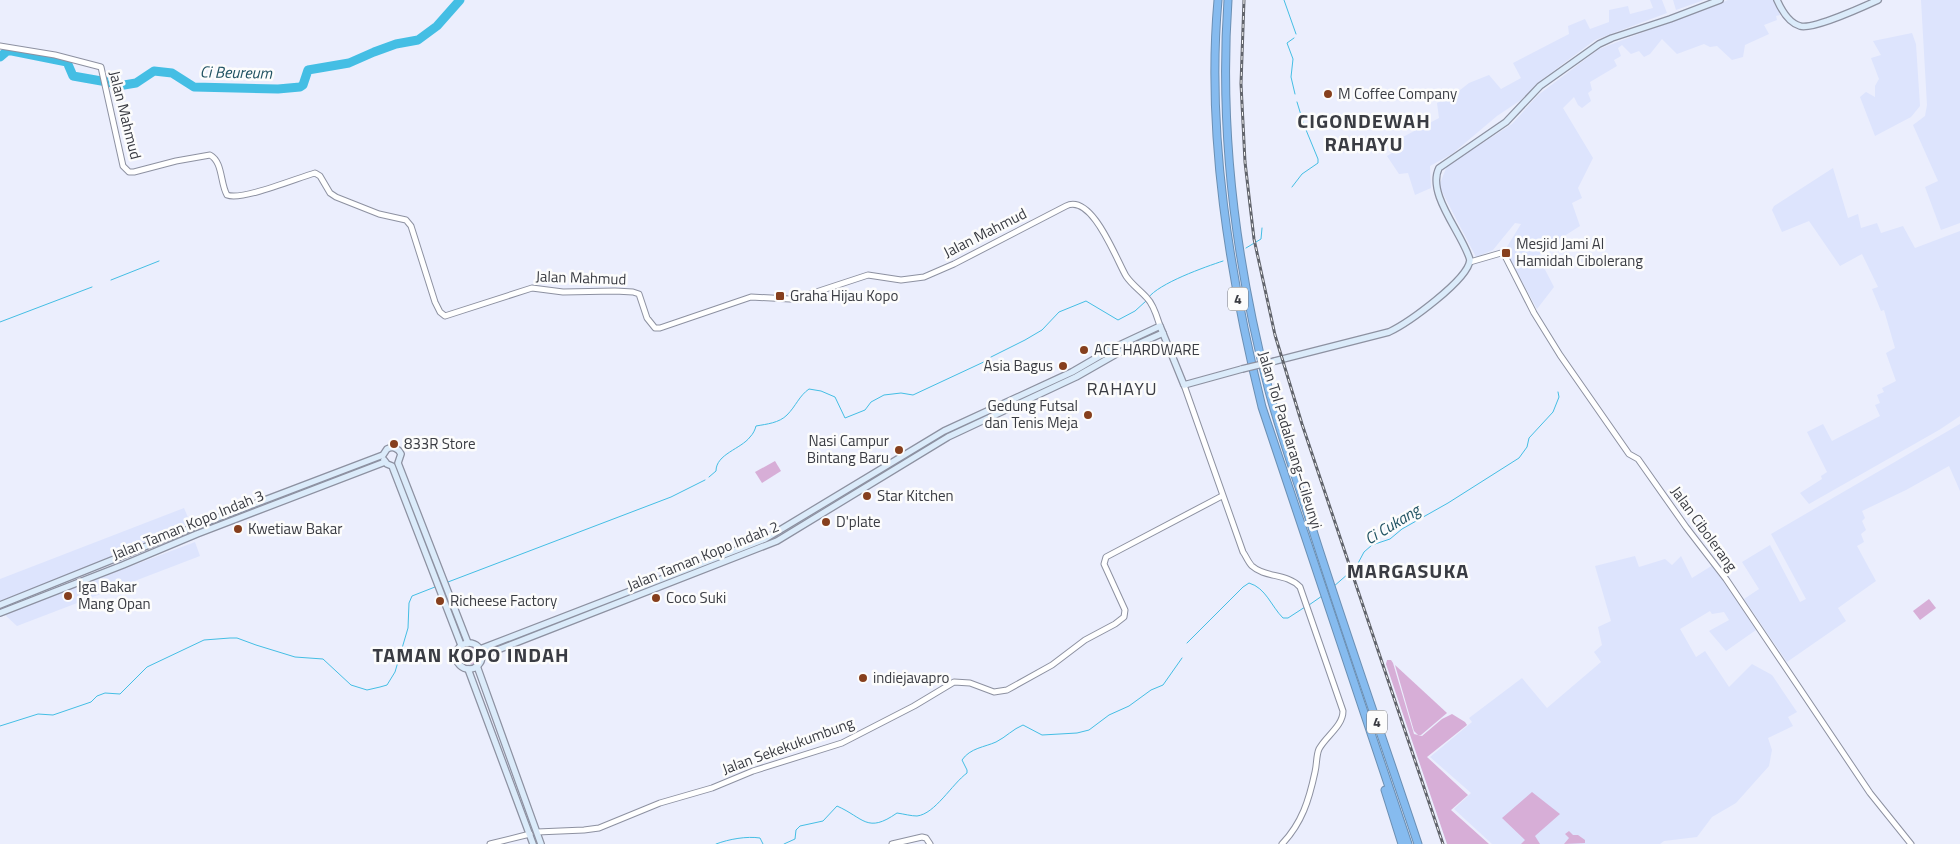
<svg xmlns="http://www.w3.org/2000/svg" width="1960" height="844" viewBox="0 0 1960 844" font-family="'Titillium Web',sans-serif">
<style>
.built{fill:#dde4fd}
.green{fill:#d7aed7}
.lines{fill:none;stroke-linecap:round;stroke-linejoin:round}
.stream{stroke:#44bee4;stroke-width:1}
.river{stroke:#44bee4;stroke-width:9}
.tertiary-casing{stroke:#8d91a1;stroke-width:7}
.secondary-casing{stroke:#8d91a1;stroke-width:8}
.motorway-casing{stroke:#6b8fb3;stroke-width:9}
.tertiary{stroke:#fff;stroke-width:5}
.secondary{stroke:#dbebfa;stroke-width:5.5}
.motorway{stroke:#86bbef;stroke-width:7}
.rail-casing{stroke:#61646c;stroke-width:3}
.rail{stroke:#fcfcfc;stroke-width:1;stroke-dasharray:4;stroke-linecap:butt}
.secondary-bridge-casing{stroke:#8d91a1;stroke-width:8;stroke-linecap:butt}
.secondary-bridge{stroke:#dbebfa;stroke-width:5.5}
.poi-dot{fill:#863f1d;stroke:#fcfcfc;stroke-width:2}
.labels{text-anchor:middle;stroke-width:5;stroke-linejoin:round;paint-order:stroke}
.shield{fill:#fcfcfc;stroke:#74767a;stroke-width:1}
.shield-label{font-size:14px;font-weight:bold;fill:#3a3c43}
.poi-label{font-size:15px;fill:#3a3c43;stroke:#fcfcfc;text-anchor:start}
.street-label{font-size:15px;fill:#3a3c43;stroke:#fcfcfc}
.water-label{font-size:16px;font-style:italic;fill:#205262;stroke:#fcfcfc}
.quarter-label{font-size:18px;letter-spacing:1px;fill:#3a3c43;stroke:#fcfcfc}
.district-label{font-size:20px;font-weight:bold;letter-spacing:1px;fill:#3a3c43;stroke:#fcfcfc}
</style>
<rect width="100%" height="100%" fill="#ebeefd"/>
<!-- built -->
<g class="built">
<polygon points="1650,0 1662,0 1667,13 1595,40 1540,81 1521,100 1497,116 1452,154 1430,166 1431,188 1415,195 1408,173 1399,174 1387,156 1404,146 1401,138 1439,118 1437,103 1455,94 1469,83 1489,75 1501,89 1521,78 1513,63 1569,34 1568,26 1585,19 1590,29 1609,22 1609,10 1628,6 1630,14 1653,8"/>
<polygon points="1673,0 1704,0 1676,10"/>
<polygon points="1728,0 1774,0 1780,15 1776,16 1777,20 1764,25 1769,34 1745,45 1743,57 1732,60 1717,46 1710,47 1704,44 1677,54 1662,39 1650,54 1644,57 1639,51 1631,54 1622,45 1618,48 1621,56 1614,60 1617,66 1590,82 1592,90 1588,93 1591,101 1582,108 1578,105 1574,97 1563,108 1593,158 1578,188 1582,198 1572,203 1580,226 1547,247 1538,256 1554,287 1537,309 1505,250 1521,224 1515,223 1493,250 1476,257 1439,186 1447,166 1512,124 1538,95 1599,49"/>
<polygon points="1921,0 1960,0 1960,223 1941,230 1925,187 1938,181 1913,125 1925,116 1927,105"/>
<polygon points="1912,33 1916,44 1920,106 1911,117 1875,136 1860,97 1866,92 1875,97 1875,86 1879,79 1871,58 1881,55 1873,41"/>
<polygon points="1833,168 1848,218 1858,214 1861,228 1877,223 1881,233 1903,226 1915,248 1960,231 1960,416 1939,430 1809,504 1800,493 1822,479 1821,476 1827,472 1807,432 1823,424 1832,441 1880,416 1875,405 1880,403 1877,395 1884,392 1882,388 1896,381 1886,353 1895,348 1884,310 1881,311 1872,289 1878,287 1862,254 1840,266 1809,221 1782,232 1772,210 1774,206"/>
<polygon points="1960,424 1960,491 1949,466 1906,490 1862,511 1865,518 1862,521 1866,530 1861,534 1864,542 1857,546 1876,581 1838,608 1846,621 1787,662 1744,599 1759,589 1742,562 1770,545 1800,602 1806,599 1771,534"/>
<polygon points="184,508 192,527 0,601 0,579"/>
<polygon points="195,542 200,556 17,626 4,614"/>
<polygon points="1635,556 1639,567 1665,559 1672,565 1681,556 1692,578 1713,565 1756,630 1726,651 1709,631 1729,620 1724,612 1712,614 1710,611 1680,629 1696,657 1705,651 1729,687 1752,664 1772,675 1797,712 1788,717 1793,726 1768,738 1772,750 1769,766 1736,803 1712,817 1697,837 1664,841 1660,844 1492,844 1454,809 1471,793 1430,757 1472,722 1469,718 1522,678 1547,708 1601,662 1594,652 1602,645 1598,627 1611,621 1595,566"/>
</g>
<!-- green -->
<g class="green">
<polygon points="775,461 781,471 762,483 755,472"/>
<polygon points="1929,599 1936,608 1920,620 1913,611"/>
<circle cx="471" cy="655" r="9"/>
<polygon points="1387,660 1391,660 1393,663 1414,734 1422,736 1442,719 1452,714 1465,722 1467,725 1427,757 1468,795 1451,810 1489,844 1447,844 1386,664"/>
<polygon points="1395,665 1447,713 1421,735 1418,735 1414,731"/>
<polygon points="1532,792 1560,814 1535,836 1540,844 1521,844 1525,840 1502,818"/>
<polygon points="1569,831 1573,835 1578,835 1585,840 1585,843 1564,844 1569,838 1565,834"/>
</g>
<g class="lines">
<!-- stream -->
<g class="stream">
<polyline points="1284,0 1296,34"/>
<polyline points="1294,38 1287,43 1293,59 1291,77 1295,94"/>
<polyline points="1292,187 1302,174 1318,163 1318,159 1304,125 1297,102"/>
<polyline points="1246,248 1261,239 1262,228"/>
<polyline points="111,280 159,261"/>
<path d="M1148,298C1159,283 1205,267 1223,261"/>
<polyline points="0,322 92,287"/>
<polyline points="991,357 1025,340 1042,330 1059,312 1086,301 1118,320 1135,311 1146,301"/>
<path d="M709,477L716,471C716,454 741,449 750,437C753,434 755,430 756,426C767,424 779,423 787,415C796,406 799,396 809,389L821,391L835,397L845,418L865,410L871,402L884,395L901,393L913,395L988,360"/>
<polyline points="448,582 671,497 705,480"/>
<polyline points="1333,587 1356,567 1364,552 1372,545 1390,539 1402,529 1448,503 1519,458 1527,447 1529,438 1553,412 1559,397 1558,392"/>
<polyline points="1309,605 1322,596"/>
<path d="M1187,643L1243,587L1249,583C1266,588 1271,606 1283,618H1288L1305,607"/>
<polyline points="0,726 38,714 53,715 91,702 97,696 105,693 120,694 147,667 204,640 230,638 237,638 256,645 295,657 323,659 351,685 367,690 380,687 387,685 395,672 408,628 409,603 412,596 435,587"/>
<path d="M716,844C729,839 747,836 760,838L763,844"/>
<path d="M784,844L795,839L796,830L800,826L823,821L837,806C864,818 867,834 897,813C904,814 911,816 917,816C935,814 952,784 967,773V770L962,760C970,748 985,747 996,742C1006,737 1013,729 1023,725L1042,735L1077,733L1089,730L1109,715L1129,706L1151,690L1163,685L1182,658"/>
</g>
<!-- river -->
<polyline class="river" points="0,57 7,51 12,51 67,62 73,76 124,85 136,83 154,71 172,73 194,87 278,89 300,87 303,85 308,70 349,63 374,52 396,44 418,40 437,26 460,0"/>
<!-- tertiary casing -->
<g class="tertiary-casing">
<g id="tertiary">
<path d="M0,46L55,55L101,67L123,166L129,172H134L176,161L210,155C223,162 220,183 227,195C242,201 297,178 315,173L320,176L330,193L336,197L379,214L406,220L411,226L435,302L440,312L445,316L532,288L563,292L615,291L633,292L639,294L647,318L655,328H660L751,297L790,299L798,298L868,275L901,280L924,277L954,264L1066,206C1092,193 1116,259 1126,276C1132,285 1140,290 1147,298C1154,305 1157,317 1160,326"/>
<polyline points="1470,262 1501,253 1504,254 1534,313 1560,355 1629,454 1638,459 1686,527 1726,579 1870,793 1911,844"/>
<path d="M1184,385L1243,552C1246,556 1248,562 1252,566C1265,578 1287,573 1300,587L1343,711C1343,726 1326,736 1319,749C1316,756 1317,764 1315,772C1309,800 1302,823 1282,844"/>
<polyline points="537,832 584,830 599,828 660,803 712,788 753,771 842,743 914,706 954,682 970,683 994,692 1007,690 1052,665 1085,640 1115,624 1124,617 1125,610 1104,564 1106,557 1222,496"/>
<polyline points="490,844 530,834"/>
<polyline points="892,844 922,837 926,838 930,844"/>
</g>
</g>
<!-- secondary casing -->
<g class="secondary-casing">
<g id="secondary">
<path d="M1777,0C1781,9 1789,23 1800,26C1812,30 1865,6 1878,0"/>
<path d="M1275,361L1389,332C1408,323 1468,280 1470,260C1463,234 1426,194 1439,168L1506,122L1540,86L1599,44L1612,38L1670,19L1720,0"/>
<polyline points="384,460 387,464 392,466 461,645"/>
<path d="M0,605L194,527L383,455L387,449C393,446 398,448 401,454L398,463L468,643"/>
<polyline points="0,613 123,565 197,534 385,462"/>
<circle cx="469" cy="656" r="13"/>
<polyline points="480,649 765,539 944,431 1072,372 1115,347 1160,326 1184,385 1242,369"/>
<polyline points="482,656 777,541 948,437 1076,377 1118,353 1163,333"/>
<polyline points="477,666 541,844"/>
<polyline points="468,669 533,844"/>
</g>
</g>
<!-- motorway casing -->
<g class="motorway-casing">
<g id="motorway">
<path d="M1218,0C1206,134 1230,277 1262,407L1408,844"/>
<path d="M1228,0C1219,130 1236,264 1269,391C1282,440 1300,488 1315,537C1348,640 1384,742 1418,844"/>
<polyline points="1385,790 1402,844"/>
</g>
</g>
<!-- tertiary -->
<use href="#tertiary" class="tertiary"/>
<!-- secondary -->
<use href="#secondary" class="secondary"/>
<!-- motorway -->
<use href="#motorway" class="motorway"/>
<!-- rail casing -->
<g class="rail-casing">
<polyline id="rail" points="1244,0 1241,84 1245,162 1254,239 1275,335 1302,424 1443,844"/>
</g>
<!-- rail -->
<use href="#rail" class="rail"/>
<!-- secondary-bridge casing -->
<g class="secondary-bridge-casing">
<polyline id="secondary-bridge" points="1242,369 1275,361"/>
</g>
<!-- secondary-bridge -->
<use href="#secondary-bridge" class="secondary-bridge"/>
</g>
<!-- markers -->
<g class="poi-dot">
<circle cx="1328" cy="94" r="5"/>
<rect x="1501" y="248" width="10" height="10" rx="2.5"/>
<rect x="775" y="291" width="10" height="10" rx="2.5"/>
<circle cx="1084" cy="350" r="5"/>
<circle cx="1063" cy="366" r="5"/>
<circle cx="1088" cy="415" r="5"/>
<circle cx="394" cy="444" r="5"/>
<circle cx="899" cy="450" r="5"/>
<circle cx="867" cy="496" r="5"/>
<circle cx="826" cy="522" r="5"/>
<circle cx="238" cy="529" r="5"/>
<circle cx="68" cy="596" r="5"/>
<circle cx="656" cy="598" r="5"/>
<circle cx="440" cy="601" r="5"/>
<circle cx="863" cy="678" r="5"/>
</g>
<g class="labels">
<!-- shield labels -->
<g class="shield">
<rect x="1228" y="287.5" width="20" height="23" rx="4"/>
<rect x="1367" y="710.5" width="20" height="23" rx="4"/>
</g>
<g class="shield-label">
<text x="1238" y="304">4</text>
<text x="1377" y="727">4</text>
</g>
<!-- poi labels -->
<g class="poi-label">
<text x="1338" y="99">M Coffee Company</text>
<text x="1516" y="249">Mesjid Jami Al<tspan x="1516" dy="17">Hamidah Cibolerang</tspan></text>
<text x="790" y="301">Graha Hijau Kopo</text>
<text x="1094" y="355">ACE HARDWARE</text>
<text x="1053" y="371" text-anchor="end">Asia Bagus</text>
<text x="1078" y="411" text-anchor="end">Gedung Futsal<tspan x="1078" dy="17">dan Tenis Meja</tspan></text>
<text x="889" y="446" text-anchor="end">Nasi Campur<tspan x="889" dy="17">Bintang Baru</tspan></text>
<text x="404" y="449">833R Store</text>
<text x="877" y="501">Star Kitchen</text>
<text x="836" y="527">D'plate</text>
<text x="248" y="534">Kwetiaw Bakar</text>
<text x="78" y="592">Iga Bakar<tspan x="78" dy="17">Mang Opan</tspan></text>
<text x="666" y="603">Coco Suki</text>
<text x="450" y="606">Richeese Factory</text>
<text x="873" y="683">indiejavapro</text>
</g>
<!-- street labels -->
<g class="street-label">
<text transform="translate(125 115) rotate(76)" y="5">Jalan Mahmud</text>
<text transform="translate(985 233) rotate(-27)" y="5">Jalan Mahmud</text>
<text transform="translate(581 278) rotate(2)" y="5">Jalan Mahmud</text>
<text transform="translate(1290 440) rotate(73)" y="5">Jalan Tol Padalarang–Cileunyi</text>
<text transform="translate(188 525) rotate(-22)" y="5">Jalan Taman Kopo Indah 3</text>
<text transform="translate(1704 529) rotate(54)" y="5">Jalan Cibolerang</text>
<text transform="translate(703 556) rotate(-22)" y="5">Jalan Taman Kopo Indah 2</text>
<text transform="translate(788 746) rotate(-20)" y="5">Jalan Sekekukumbung</text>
</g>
<!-- water labels -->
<g class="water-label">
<text transform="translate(236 72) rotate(1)" y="6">Ci Beureum</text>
<text transform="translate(1392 524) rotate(-31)" y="6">Ci Cukang</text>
</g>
<!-- quarter labels -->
<g class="quarter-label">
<text x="1122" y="395">RAHAYU</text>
</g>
<!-- district labels -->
<g class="district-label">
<text x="1364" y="128">CIGONDEWAH<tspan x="1364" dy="23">RAHAYU</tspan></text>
<text x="1408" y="578">MARGASUKA</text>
<text x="471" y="662">TAMAN KOPO INDAH</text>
</g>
</g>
</svg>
